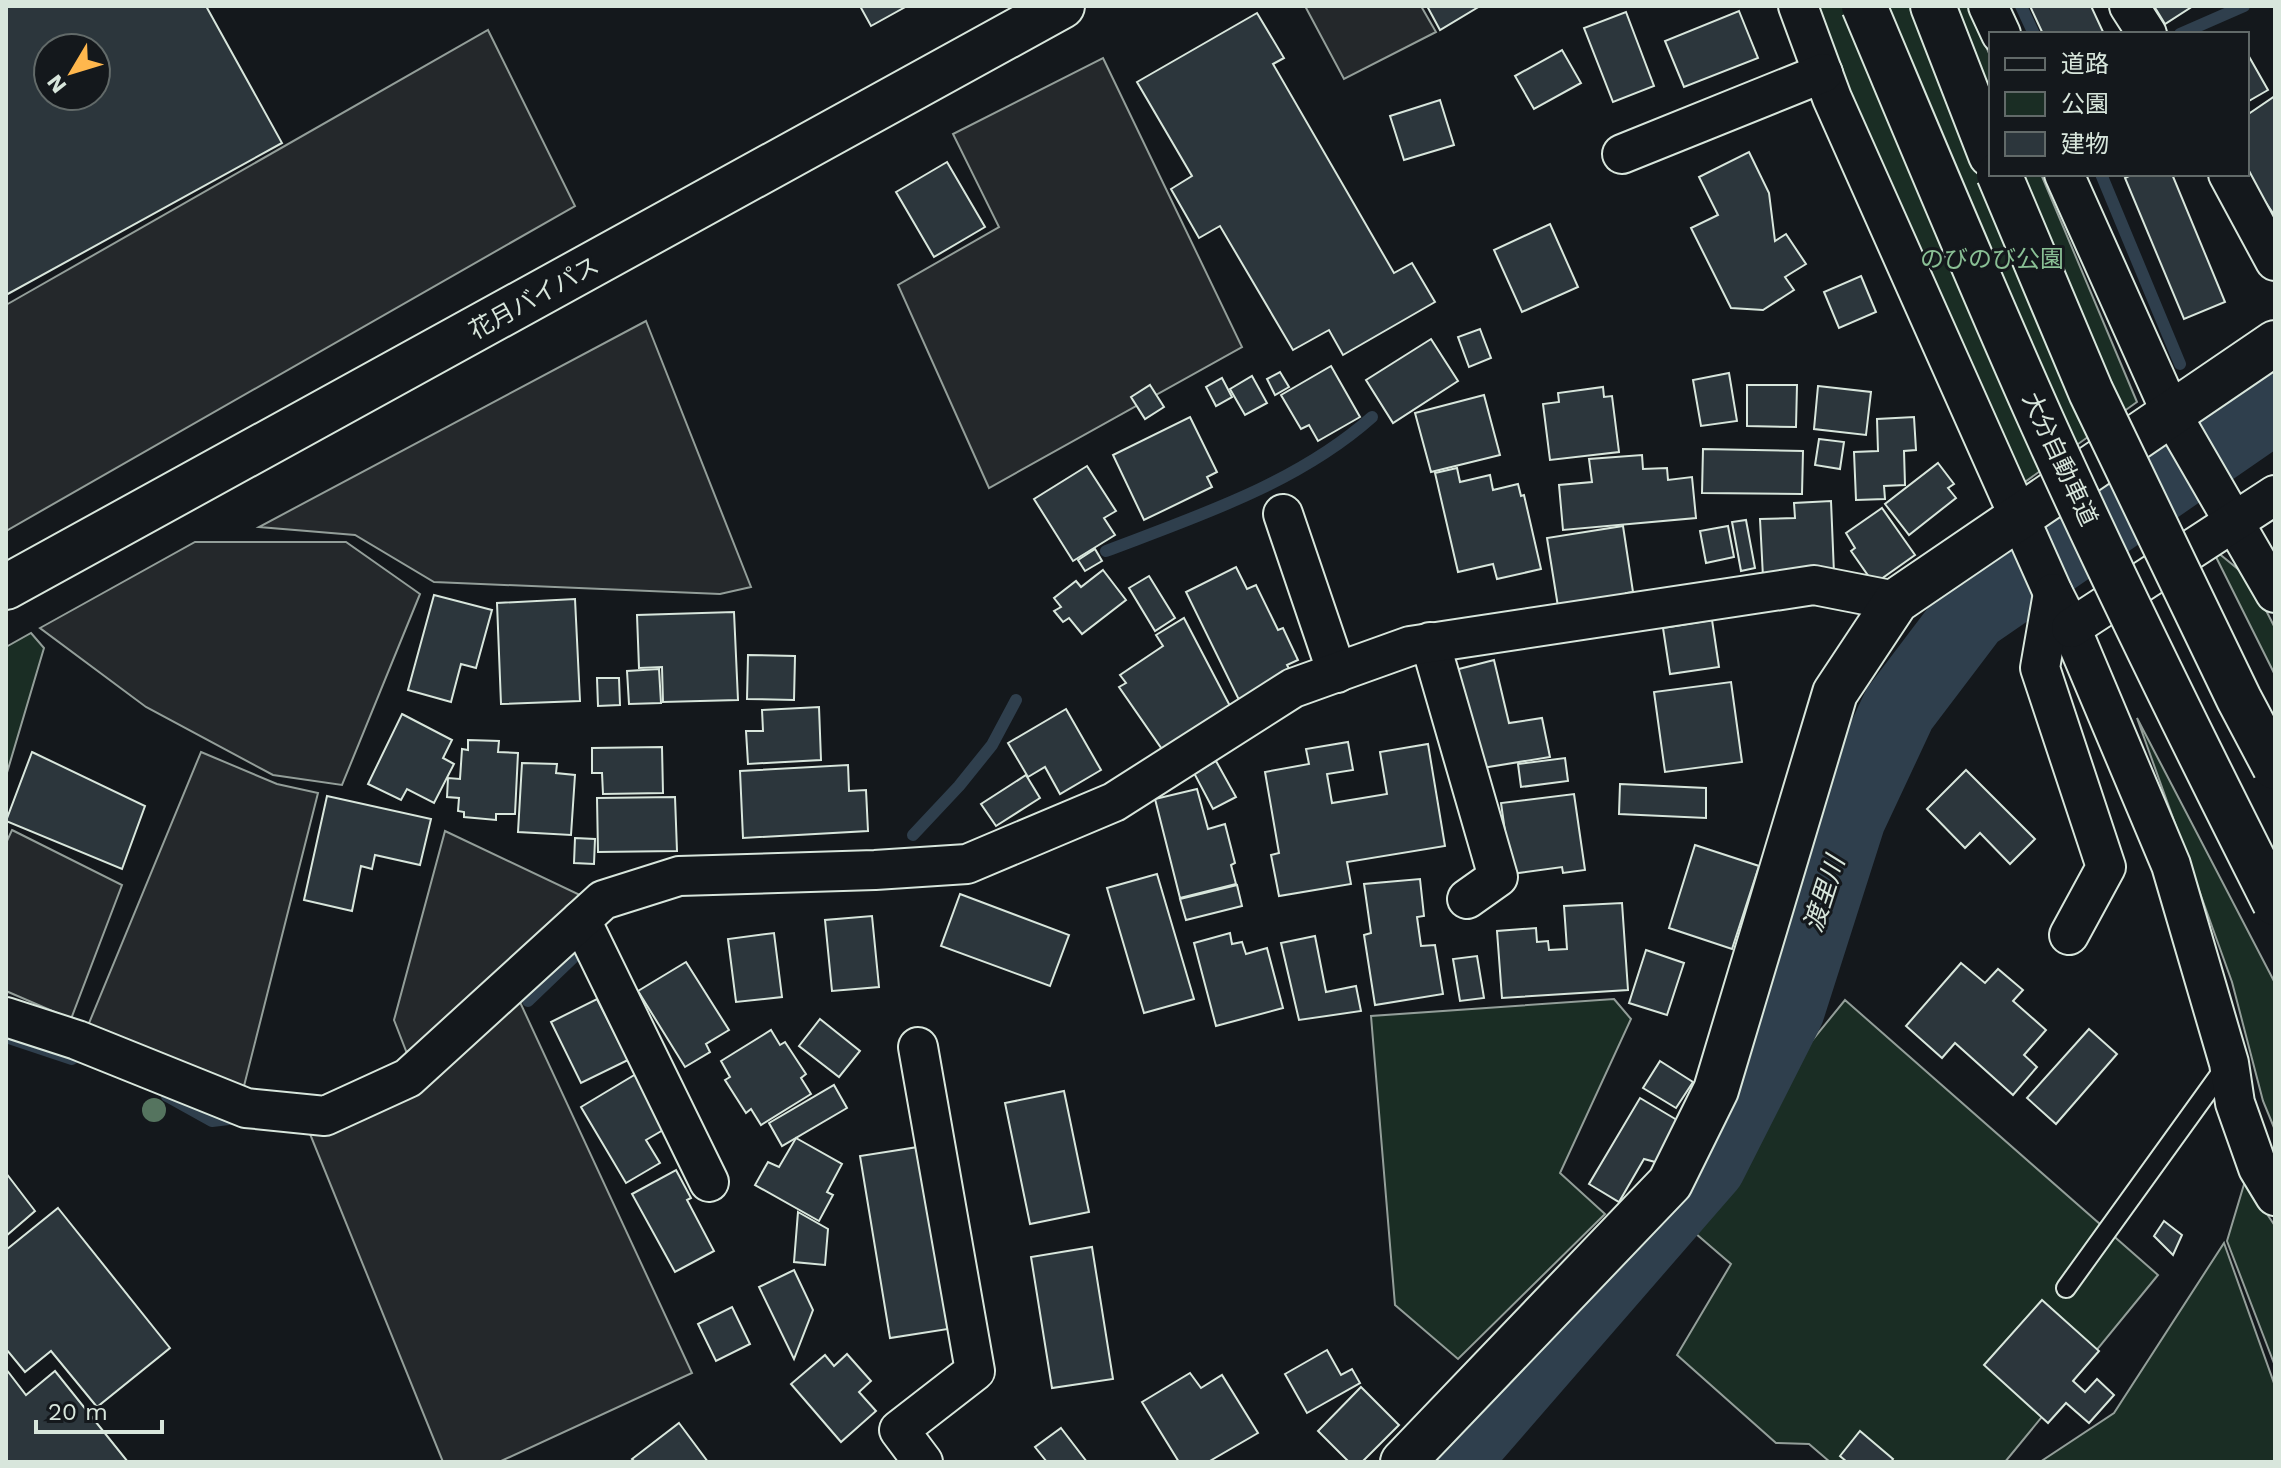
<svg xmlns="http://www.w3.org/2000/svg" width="2281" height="1468" viewBox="0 0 2281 1468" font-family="'Work Sans','Noto Sans JP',sans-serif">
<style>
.green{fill:#1a2d24;stroke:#939e99;stroke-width:2}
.parking{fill:#24282b;stroke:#939e99;stroke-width:2}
.water{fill:#2f3f4d;stroke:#939e99;stroke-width:2}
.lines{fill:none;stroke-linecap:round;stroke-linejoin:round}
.stream{stroke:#2f3f4d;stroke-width:12}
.river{stroke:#2f3f4d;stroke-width:76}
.building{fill:#2c363c;stroke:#d8e6dc;stroke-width:2;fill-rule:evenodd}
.lane-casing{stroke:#d8e6dc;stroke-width:22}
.street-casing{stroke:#d8e6dc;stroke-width:42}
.secondary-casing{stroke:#d8e6dc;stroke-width:48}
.highway-casing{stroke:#d8e6dc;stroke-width:48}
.lane{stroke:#14181c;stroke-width:18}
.street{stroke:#14181c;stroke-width:38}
.secondary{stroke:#14181c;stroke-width:44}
.highway{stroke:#14181c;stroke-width:44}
.highway-bridge-casing{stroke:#d8e6dc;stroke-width:48;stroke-linecap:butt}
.highway-bridge{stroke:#14181c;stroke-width:44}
.tree{fill:#55745f}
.labels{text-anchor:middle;stroke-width:6;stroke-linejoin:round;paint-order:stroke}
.park-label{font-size:24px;fill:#8ac095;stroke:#14181c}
.street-label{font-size:24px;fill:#d8e6dc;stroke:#14181c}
.water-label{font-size:26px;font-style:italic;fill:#d8e6dc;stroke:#14181c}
</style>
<rect width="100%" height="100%" fill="#14181c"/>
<!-- green -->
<g class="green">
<polygon points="1813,6 1969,6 1991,58 1991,174 2041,174 2137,402 2008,494"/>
<polygon points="2211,547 2250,579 2275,628 2275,675"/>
<polygon points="31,633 44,648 6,776 6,647"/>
<polygon points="2137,718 2275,983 2275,1130 2263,1101 2232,982"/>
<polygon points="1614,999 1631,1019 1560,1173 1605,1214 1458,1359 1395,1305 1371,1016"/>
<polygon points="1845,1000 2158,1275 2005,1462 1830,1462 1809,1444 1776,1443 1677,1355 1731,1264 1695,1233 1776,1085"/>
<polygon points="2245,1181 2275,1226 2275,1366 2227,1241"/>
<polygon points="2224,1243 2275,1386 2275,1462 2040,1462 2114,1413"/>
</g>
<!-- parking -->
<g class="parking">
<polygon points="1305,6 1421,6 1436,32 1344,79"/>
<polygon points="488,30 575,206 6,531 6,305"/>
<polygon points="1103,58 1242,347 989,488 898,285 999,227 953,134"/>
<polygon points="646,321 751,587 720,594 434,582 355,535 259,527"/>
<polygon points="195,542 346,542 420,594 342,785 273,775 146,707 40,628"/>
<polygon points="201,752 277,784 318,793 243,1090 87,1028"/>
<polygon points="12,830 122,885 71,1019 6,991 6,843"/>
<polygon points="445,831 580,895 408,1056 394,1020"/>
<polygon points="519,1000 692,1373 499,1462 443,1462 310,1134 419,1086"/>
</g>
<!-- water -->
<polygon class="water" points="2275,361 2275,428 2229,459 2203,423 2204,411"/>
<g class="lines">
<!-- stream -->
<g class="stream">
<polyline points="2021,6 2034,34"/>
<polyline points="2180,34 2244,6"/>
<polyline points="2101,174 2180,364"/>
<path d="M1106,551C1198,516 1298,483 1372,417"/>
<polyline points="913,835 959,786 992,745 1016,700"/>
<polyline points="528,1001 577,954"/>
<polyline points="6,1037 72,1059"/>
<polyline points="167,1096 212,1121 237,1118"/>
</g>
<!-- river -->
<polyline class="river" points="1450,1462 1708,1165 1787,1009 1848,818 1899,709 1971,614 2275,404"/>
</g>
<!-- building -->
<g class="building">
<path d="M6,6H206L282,143L6,295ZM48,48H96V96H48Z"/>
<polygon points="860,6 907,6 871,26"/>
<polygon points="1427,6 1480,6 1440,30"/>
<polygon points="2030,6 2091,6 2104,34 2043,34"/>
<polygon points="2154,6 2193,6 2165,24"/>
<polygon points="1739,11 1758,58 1684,87 1665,41"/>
<polygon points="1626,12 1654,86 1613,102 1584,28"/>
<polygon points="1257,13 1284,58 1273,64 1394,273 1412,263 1435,302 1343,355 1329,330 1293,350 1220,226 1199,238 1171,189 1192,176 1137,82"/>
<polygon points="1562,50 1581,83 1534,109 1515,76"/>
<polygon points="2247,53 2268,90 2247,102"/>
<polygon points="2275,96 2275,216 2246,174 2247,115"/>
<polygon points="1440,100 1454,145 1404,160 1390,116"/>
<polygon points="1749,152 1769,193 1775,241 1786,234 1806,264 1785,277 1794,290 1763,310 1731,308 1691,228 1718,215 1699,177"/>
<polygon points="947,162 985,227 934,257 896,192"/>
<polygon points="2133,174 2172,174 2225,302 2184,319 2125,178"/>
<polygon points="1550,224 1578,287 1522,312 1494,250"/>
<polygon points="1861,276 1876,312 1839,328 1824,292"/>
<polygon points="1480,329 1491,358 1469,367 1458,337"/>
<polygon points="1431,339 1458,381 1393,423 1366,380"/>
<polygon points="1331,366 1360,417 1318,441 1309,425 1301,429 1281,395"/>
<polygon points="1280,372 1289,387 1275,395 1267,379"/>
<polygon points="1729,373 1737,421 1701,426 1693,380"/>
<polygon points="1252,376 1267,403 1245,415 1230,389"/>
<polygon points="1222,378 1232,397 1216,406 1206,387"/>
<polygon points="1150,385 1164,407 1145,419 1131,397"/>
<polygon points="1747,385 1797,385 1796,427 1747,426"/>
<polygon points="1818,386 1871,392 1866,435 1814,429"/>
<polygon points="1603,387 1604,397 1612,396 1619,452 1550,460 1543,404 1559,402 1558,393"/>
<polygon points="1484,395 1500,455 1431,472 1415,413"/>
<polygon points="1190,417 1217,472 1207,477 1212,487 1144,520 1113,455"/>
<polygon points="1914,417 1916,450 1904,451 1905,485 1884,486 1885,499 1856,500 1854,452 1878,451 1877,419"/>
<polygon points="1819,439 1844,442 1840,469 1815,465"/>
<polygon points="1703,449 1803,451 1802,494 1702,493"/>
<polygon points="1642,455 1643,469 1667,468 1668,480 1692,477 1696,518 1563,530 1559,485 1592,482 1589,459"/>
<polygon points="1938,463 1954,484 1948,488 1956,498 1909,535 1885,504"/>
<polygon points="1087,466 1116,511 1104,518 1115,535 1073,561 1034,499"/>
<polygon points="1457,468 1460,482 1490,475 1493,490 1518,484 1521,496 1524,495 1541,569 1497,579 1493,564 1458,572 1435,473"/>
<polygon points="1831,501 1834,573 1763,577 1760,519 1795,518 1794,503"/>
<polygon points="1882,508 1915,555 1874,584 1851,551 1855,548 1846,533"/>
<polygon points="1746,520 1755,568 1741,571 1732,522"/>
<polygon points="1623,526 1633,592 1626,593 1629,608 1560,619 1547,538"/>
<polygon points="1728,526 1734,557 1706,563 1700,531"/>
<polygon points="1095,549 1102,561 1085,571 1078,560"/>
<polygon points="1236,567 1247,589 1256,585 1278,630 1283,628 1298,660 1287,665 1294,678 1241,704 1186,592"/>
<polygon points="1103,570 1126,600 1082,634 1069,618 1063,622 1054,611 1061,607 1054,598 1076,581 1081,587"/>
<polygon points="1149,576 1175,618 1155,631 1129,588"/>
<polygon points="434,595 492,610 476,668 461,664 451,702 408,690"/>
<polygon points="575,599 580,701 501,704 497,603"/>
<polygon points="734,612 738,700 663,702 662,667 639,668 637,615"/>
<polygon points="1184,618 1230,706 1164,752 1119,687 1126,683 1120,675 1163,646 1156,635"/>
<polygon points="1712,620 1719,667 1670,674 1663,628"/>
<polygon points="748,655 795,656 794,700 747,699"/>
<polygon points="1494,660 1509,723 1542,718 1550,757 1482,768 1455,670"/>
<polygon points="659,669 661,703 629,704 627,671"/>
<polygon points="597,678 619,678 620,705 598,706"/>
<polygon points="1731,682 1742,762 1665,772 1654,692"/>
<polygon points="819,707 821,760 748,764 746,731 763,731 762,710"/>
<polygon points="1066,709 1101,770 1060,794 1045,767 1028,777 1008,743"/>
<polygon points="402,714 452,740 443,758 454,764 434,803 407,789 401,800 368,784"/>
<polygon points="468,740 499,741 498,752 518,753 515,814 496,814 496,820 464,817 464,812 458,811 459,798 447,797 448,778 460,779 462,749 468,750"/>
<polygon points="1348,742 1353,770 1327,774 1332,803 1387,794 1380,752 1428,744 1445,846 1347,862 1351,884 1279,896 1271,855 1279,853 1265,772 1309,764 1306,749"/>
<polygon points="662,747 663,793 603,794 602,773 592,773 592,748"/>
<polygon points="32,752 145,806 122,869 6,821"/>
<polygon points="1565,758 1568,781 1521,787 1518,764"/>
<polygon points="1216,761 1236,797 1213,809 1194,773"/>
<polygon points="522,763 557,764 556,773 575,775 571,835 518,832"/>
<polygon points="848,765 849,791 866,790 868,831 743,838 740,771"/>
<polygon points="1966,770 2035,839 2010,864 1980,833 1965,848 1927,809"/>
<polygon points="1026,775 1040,798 996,826 981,804"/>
<polygon points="1620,784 1706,788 1706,818 1619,814"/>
<polygon points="1197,789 1208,829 1225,824 1235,863 1231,865 1236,884 1180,898 1155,799"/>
<polygon points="1574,794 1585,870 1563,873 1562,867 1511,874 1501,803"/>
<polygon points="327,796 431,819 420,865 375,855 372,869 361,866 352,911 304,900"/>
<polygon points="675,797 677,851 598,852 597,798"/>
<polygon points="575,838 595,839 594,864 574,863"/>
<polygon points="1695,845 1759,866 1732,949 1669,928"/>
<polygon points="1157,874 1194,999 1144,1013 1107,888"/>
<polygon points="1420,879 1424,916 1417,917 1421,946 1435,945 1443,994 1375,1005 1364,935 1371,933 1364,884"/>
<polygon points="1237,885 1242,906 1186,920 1180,899"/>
<polygon points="960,894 1069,935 1050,986 941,946"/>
<polygon points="1622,903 1628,990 1502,998 1497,931 1536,928 1537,942 1548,941 1549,950 1567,949 1564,906"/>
<polygon points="872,916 879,987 832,991 825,920"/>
<polygon points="774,933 782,997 736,1002 728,939"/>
<polygon points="1230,933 1232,944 1242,942 1246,954 1267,948 1283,1008 1216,1026 1194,943"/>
<polygon points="1315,936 1326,992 1356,986 1361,1011 1299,1020 1281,943"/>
<polygon points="1646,950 1684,963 1667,1015 1629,1003"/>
<polygon points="1477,956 1484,998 1460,1001 1453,959"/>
<polygon points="686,962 729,1030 706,1044 710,1052 685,1067 638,991"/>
<polygon points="1961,963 1985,983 1998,969 2023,990 2013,1001 2046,1030 2024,1055 2037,1067 2013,1095 1955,1043 1942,1058 1906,1026"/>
<polygon points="597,999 628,1060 581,1083 551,1022"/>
<polygon points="820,1019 860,1051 839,1077 799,1046"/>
<polygon points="2089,1029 2117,1054 2056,1124 2027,1098"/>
<polygon points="771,1030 780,1045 785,1042 806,1074 801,1078 811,1094 761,1125 751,1109 746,1113 725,1080 730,1077 721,1061"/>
<polygon points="1660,1061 1693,1082 1676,1108 1643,1088"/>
<polygon points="636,1074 675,1123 646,1140 660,1163 626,1183 581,1107"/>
<polygon points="834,1085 847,1108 782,1146 769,1123"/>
<polygon points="1064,1091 1089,1212 1030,1224 1005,1103"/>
<polygon points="1640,1098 1682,1123 1659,1163 1644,1159 1619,1202 1589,1184"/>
<polygon points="796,1138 842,1164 827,1192 833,1195 819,1221 755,1185 768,1162 779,1167"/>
<polygon points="918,1147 948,1329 890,1338 860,1156"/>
<polygon points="676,1170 691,1198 687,1200 714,1251 675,1272 632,1194"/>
<polygon points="6,1173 35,1211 6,1236"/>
<polygon points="58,1208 170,1348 97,1407 51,1351 25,1372 6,1349 6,1250"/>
<polygon points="798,1212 828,1229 825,1265 794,1262"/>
<polygon points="2164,1221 2182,1235 2173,1255 2154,1236"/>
<polygon points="1092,1247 1113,1379 1052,1388 1031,1257"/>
<polygon points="794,1270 813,1310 794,1359 759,1287"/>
<polygon points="2042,1300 2099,1351 2073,1381 2085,1392 2097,1379 2114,1395 2089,1423 2066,1403 2048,1423 1984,1365"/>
<polygon points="732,1307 750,1344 716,1361 698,1324"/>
<polygon points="1327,1350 1341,1375 1352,1369 1360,1383 1307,1413 1285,1374"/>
<polygon points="847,1354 871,1381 859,1392 876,1411 841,1442 791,1384 825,1355 834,1366"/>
<polygon points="6,1369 26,1395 55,1371 128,1462 6,1462"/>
<polygon points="1190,1373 1201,1388 1222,1375 1258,1433 1208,1462 1179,1462 1142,1402"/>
<polygon points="1361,1387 1399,1425 1362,1462 1349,1462 1318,1431"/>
<polygon points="679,1423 708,1462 635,1462 632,1459"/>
<polygon points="1061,1428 1087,1462 1047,1462 1035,1447"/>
<polygon points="1860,1431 1893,1459 1891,1462 1847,1462 1840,1456"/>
</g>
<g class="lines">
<!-- lane casing -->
<g class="lane-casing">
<polyline id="lane" points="2066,1288 2226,1066"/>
</g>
<!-- street casing -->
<g class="street-casing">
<g id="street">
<polyline points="1798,6 1832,98 2053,593 2071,628 2171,865 2229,1063 2235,1103 2258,1168 2275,1196"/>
<polyline points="1988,6 2001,34"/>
<polyline points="2129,6 2147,34"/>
<polyline points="1622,154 1823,73"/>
<polyline points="2064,174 2172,415 2275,593"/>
<polyline points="2228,174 2275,261"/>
<polyline points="1283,514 1337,673"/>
<polyline points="2053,593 2040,668 2106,867 2069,935"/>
<polyline points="2071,628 2275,495"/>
<polyline points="1430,642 1498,877 1467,899"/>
<polyline points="581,920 709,1182"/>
<polyline points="6,1017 77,1040 246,1108 325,1116 408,1078 603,900 679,876 875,870 967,864 1114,802 1293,688 1410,646 1814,585 1896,601"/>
<polyline points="918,1047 975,1371 899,1430 923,1462"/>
</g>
</g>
<!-- secondary casing -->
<g class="secondary-casing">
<polyline id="secondary" points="1403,1462 1670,1183 1716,1090 1835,693 1896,601 2275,343"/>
</g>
<!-- highway casing -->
<g class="highway-casing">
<g id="highway">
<polyline points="1933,6 1991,155"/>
<polyline points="6,587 1062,6"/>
</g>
</g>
<!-- lane -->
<use href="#lane" class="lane"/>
<!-- street -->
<use href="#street" class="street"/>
<!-- secondary -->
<use href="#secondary" class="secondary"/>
<!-- highway -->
<use href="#highway" class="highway"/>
<!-- highway-bridge casing -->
<g class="highway-bridge-casing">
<g id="highway-bridge">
<path d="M1864,6C1923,146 1981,286 2043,424C2116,586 2195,745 2275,903"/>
<polyline points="1999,174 2091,392 2239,699 2275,767"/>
</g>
</g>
<!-- highway-bridge -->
<use href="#highway-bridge" class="highway-bridge"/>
</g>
<!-- trees -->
<circle class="tree" cx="154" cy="1110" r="12"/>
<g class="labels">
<!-- park labels -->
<g class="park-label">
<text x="1992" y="267">のびのび公園</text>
</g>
<!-- street labels -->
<g class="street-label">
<text transform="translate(534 298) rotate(-29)" y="8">花月バイパス</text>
<text transform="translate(2060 459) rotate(65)" y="8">大分自動車道</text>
</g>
<!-- water labels -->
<g class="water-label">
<text transform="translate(1824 894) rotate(-72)" y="9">渡里川</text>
</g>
</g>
<!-- border -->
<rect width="2281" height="1468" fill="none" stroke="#d8e6dc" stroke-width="16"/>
<!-- legend -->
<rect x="1989" y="32" width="260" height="144" fill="#14181c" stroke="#626a69" stroke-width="2"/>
<rect x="2005" y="58" width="40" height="12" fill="#14181c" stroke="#626a69" stroke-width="2"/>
<text x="2061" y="72" font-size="24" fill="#d8e6dc">道路</text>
<rect x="2005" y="92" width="40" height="24" fill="#1a2d24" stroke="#626a69" stroke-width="2"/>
<text x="2061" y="112" font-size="24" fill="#d8e6dc">公園</text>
<rect x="2005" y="132" width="40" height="24" fill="#2c363c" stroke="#626a69" stroke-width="2"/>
<text x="2061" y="152" font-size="24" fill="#d8e6dc">建物</text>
<!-- north arrow -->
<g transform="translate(72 72) rotate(232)"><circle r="38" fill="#14181c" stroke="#626a69" stroke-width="2"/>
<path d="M0-6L14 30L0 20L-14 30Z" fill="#ffb74d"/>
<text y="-12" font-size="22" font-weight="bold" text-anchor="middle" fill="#d8e6dc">N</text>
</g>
<!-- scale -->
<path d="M36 1420v12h126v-12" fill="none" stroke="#d8e6dc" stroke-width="4"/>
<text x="48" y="1420" font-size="24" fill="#d8e6dc" stroke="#14181c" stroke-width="6" paint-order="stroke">20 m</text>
</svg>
